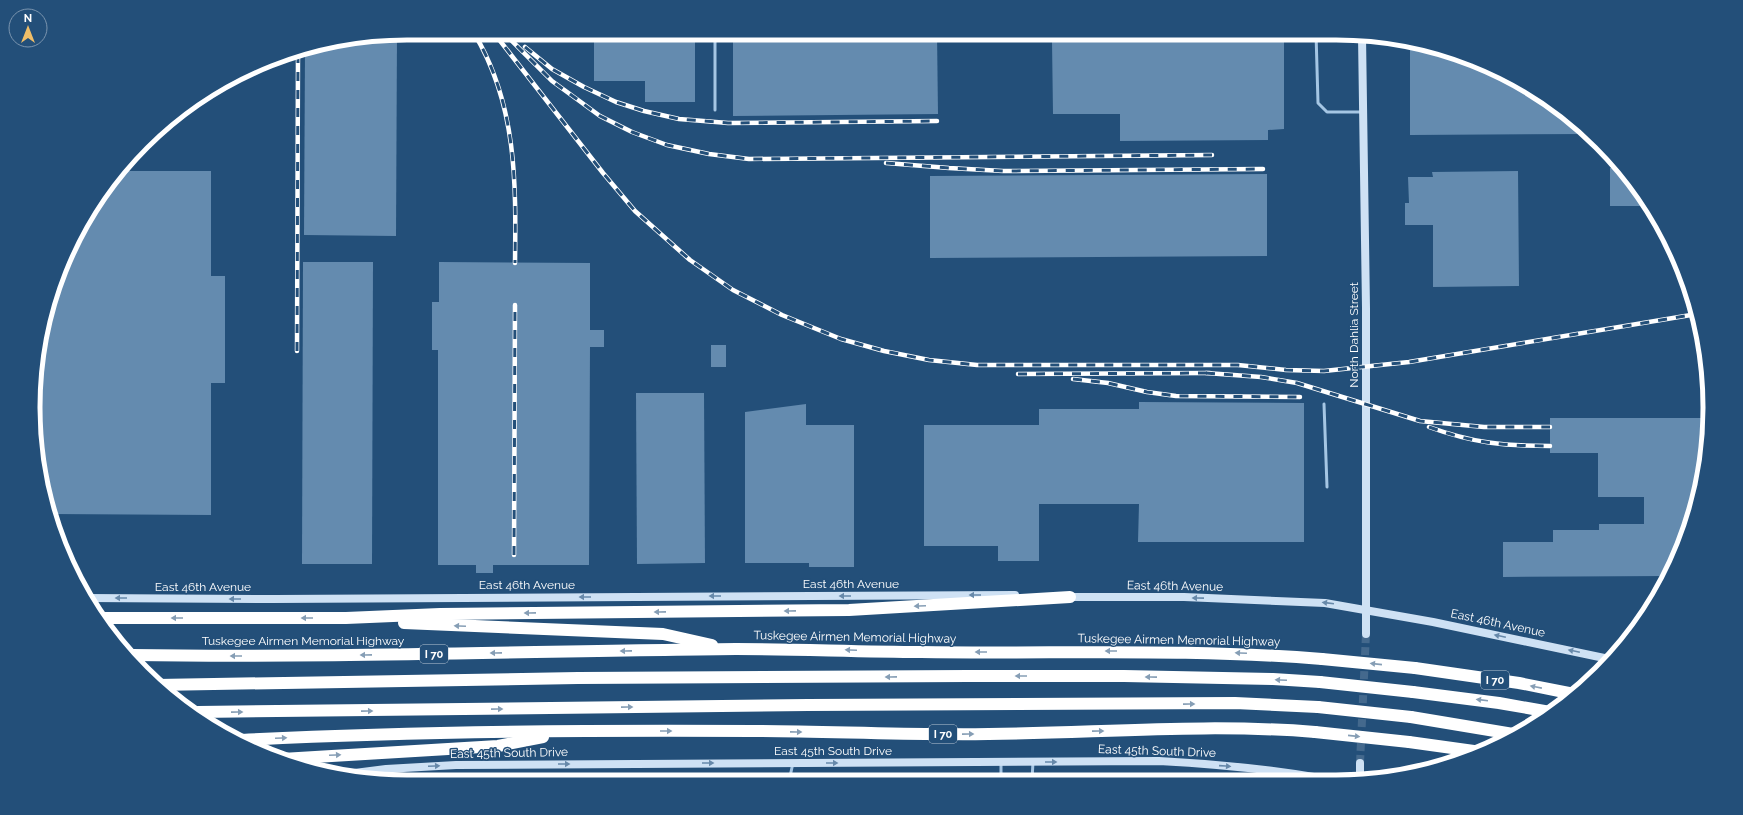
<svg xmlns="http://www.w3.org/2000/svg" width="1743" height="815" viewBox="0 0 1743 815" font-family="Raleway,sans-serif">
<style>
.building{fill:#648baf}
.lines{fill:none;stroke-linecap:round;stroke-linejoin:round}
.secondary-tunnel{stroke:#44698d;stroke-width:8;stroke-dasharray:8 4;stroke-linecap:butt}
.lane{stroke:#a5c6e4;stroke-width:3}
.secondary{stroke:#cee1f4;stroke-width:8}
.highway{stroke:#fff;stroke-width:12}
.rail-casing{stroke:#fff;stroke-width:4.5}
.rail{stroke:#234f79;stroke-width:3;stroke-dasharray:9;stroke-linecap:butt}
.highway-bridge{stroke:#fff;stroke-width:12}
.oneway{fill:#6789aa}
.oneway2{fill:#869eb5}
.labels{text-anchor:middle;stroke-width:3;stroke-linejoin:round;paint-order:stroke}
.shield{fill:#234f79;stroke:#bdcad7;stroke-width:1}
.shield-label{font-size:11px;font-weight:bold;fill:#fff}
.street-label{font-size:12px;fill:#fff;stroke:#234f79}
.rim{fill:none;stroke:#fff;stroke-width:5}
</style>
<rect width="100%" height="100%" fill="#234f79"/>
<!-- building -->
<g class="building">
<polygon points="594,33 695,33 695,102 645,102 645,81 594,81"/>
<polygon points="733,33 937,33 938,114 733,116"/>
<polygon points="1085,33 1284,33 1284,129 1268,130 1268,140 1120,141 1120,114 1053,114 1052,41 1085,40"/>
<polygon points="397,35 396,236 304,235 305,50"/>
<polygon points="1410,41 1479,61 1543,96 1590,134 1410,135"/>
<polygon points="1610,168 1621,168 1650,206 1610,206"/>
<polygon points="123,171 211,171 211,276 225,276 225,383 211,383 211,515 50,514 36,457 40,335 83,220"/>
<polygon points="1518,171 1519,286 1433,287 1433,225 1405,225 1405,203 1409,203 1408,177 1433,177 1432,172"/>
<polygon points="1267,174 1267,256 930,258 930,176"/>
<polygon points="303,262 373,262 372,564 302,564"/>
<polygon points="439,262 590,263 590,330 604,330 604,347 590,347 589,565 493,565 493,573 476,573 476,565 438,565 438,350 432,350 432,302 439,302"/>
<rect x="711" y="345" width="15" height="22"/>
<polygon points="636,393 704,393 705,563 637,564"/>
<polygon points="1139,402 1304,403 1304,542 1138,542 1139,504 1039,504 1039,561 998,561 998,546 924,546 924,425 1039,425 1039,409 1139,409"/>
<polygon points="806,404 806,425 854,425 854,567 809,567 809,563 745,563 745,412"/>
<polygon points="1550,418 1709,418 1703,480 1682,551 1667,576 1503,577 1503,542 1553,542 1553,530 1599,530 1599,524 1644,524 1644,497 1598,497 1598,453 1550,453"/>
</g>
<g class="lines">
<!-- secondary-tunnel -->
<polyline class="secondary-tunnel" points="1360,763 1366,634"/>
<!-- lane -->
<g class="lane">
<polyline points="1316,33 1318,103 1327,112 1362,112"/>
<polyline points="715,110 715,33"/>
<polyline points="1324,404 1327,487"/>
<polyline points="1001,764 1001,780"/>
<polyline points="1032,780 1033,762"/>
<polyline points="789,781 793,763"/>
</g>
<!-- secondary -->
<g class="secondary">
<polyline points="1362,36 1366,308 1366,634"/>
<polyline points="1065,597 1184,597 1325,603 1433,622 1609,659"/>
<polyline points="86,598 274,599 1015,595"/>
<polyline points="1360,763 1360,779"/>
<path d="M339,775L386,769L456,765L1159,761C1215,764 1270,769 1326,779"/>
</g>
<!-- highway -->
<g class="highway">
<polyline points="102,618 346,618 440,614 849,610 1070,597"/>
<polyline points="404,623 663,634 712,645"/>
<path d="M132,655C334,658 535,651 736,649C798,649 860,652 921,652C1055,654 1188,648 1322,659"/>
<polyline points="1415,668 1519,683 1574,694"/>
<polyline points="157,685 578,678 968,676 1124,676 1273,679 1320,682"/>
<polyline points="1413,692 1499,703 1550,712"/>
<polyline points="198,712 808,705 1235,703 1318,707"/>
<polyline points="1411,717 1513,734"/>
<path d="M242,740C412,731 584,730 754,731C817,731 880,734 943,734C1067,736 1192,722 1315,732"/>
<polyline points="1409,742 1481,752"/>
<polyline points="282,759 498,746 543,737"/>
</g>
<!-- rail casing -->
<g class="rail-casing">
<g id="rail">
<path d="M474,33C517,105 516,182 515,263"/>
<polyline points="494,33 603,173 635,211 690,260 733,290 782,315 841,339 884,351 929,360 977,365 1238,365 1286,370 1324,371 1409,362 1697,314"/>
<polyline points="504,33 552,81 600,116 632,132 667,145 709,154 749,159 1212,155"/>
<polyline points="525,47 552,69 584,87 616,102 644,111 679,119 728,123 937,121"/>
<polyline points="886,163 949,168 1003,171 1263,169"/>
<polyline points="297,351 298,51"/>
<polyline points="1206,373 1261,377 1297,383 1420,421 1484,427 1550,427"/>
<polyline points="1018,374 1210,373"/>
<polyline points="1073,379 1108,383 1147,392 1176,396 1300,397"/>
<path d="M1429,427C1473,443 1504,446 1550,446"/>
<polyline points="514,555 515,305"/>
</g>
</g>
<!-- rail -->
<use href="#rail" class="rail"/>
<!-- highway-bridge -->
<g class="highway-bridge">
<polyline points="1322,659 1415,668"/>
<polyline points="1320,682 1413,692"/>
<polyline points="1318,707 1411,717"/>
<polyline points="1315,732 1409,742"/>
</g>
</g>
<!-- one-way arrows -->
<defs><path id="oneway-solid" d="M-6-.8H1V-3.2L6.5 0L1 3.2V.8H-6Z"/></defs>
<g class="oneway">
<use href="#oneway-solid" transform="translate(975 595) rotate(180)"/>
<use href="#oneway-solid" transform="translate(715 596) rotate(180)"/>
<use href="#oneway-solid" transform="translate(845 596) rotate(180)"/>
<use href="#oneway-solid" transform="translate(585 597) rotate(180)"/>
<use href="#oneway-solid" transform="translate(121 598) rotate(-180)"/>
<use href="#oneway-solid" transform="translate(1198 598) rotate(-179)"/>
<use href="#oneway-solid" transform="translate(235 599) rotate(-180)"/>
<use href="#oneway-solid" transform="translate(1328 603) rotate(-173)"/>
<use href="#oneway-solid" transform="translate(1500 636) rotate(-168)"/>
<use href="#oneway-solid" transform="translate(1574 651) rotate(-168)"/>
<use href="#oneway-solid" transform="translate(1051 762)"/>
<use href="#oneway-solid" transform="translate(708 763)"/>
<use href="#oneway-solid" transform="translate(832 763)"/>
<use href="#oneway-solid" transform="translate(564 764)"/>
<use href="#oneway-solid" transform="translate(434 766) rotate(-2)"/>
<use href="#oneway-solid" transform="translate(1225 766) rotate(4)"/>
</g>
<g class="oneway2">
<use href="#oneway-solid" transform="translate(920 606) rotate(177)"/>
<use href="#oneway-solid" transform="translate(790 611) rotate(179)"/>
<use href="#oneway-solid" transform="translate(660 612) rotate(179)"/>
<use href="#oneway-solid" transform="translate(530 613) rotate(179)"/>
<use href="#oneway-solid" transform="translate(177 618) rotate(-180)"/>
<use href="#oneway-solid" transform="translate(307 618) rotate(-180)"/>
<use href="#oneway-solid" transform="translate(460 626) rotate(-177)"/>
<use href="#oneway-solid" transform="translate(851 650) rotate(-178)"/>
<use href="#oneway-solid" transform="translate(626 651) rotate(179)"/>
<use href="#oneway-solid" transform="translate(1111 651) rotate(-180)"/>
<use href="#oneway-solid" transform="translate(981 652) rotate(180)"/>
<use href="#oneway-solid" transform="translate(496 653) rotate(179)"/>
<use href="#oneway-solid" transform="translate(1241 653) rotate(-177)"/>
<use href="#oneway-solid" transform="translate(366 655) rotate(179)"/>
<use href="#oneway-solid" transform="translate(236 656) rotate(-180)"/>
<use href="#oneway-solid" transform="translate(1376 664) rotate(-174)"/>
<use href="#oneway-solid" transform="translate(1021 676) rotate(180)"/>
<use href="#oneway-solid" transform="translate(891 677) rotate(179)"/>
<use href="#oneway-solid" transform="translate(1151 677) rotate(-179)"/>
<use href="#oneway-solid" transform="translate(1281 680) rotate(-177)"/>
<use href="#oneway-solid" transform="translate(1536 687) rotate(-169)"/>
<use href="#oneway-solid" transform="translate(1482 700) rotate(-173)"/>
<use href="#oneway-solid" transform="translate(1189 704) rotate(-1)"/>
<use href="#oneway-solid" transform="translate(627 707) rotate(-1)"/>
<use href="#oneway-solid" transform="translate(497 709) rotate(-1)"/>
<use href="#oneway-solid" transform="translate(367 711) rotate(-1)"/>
<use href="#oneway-solid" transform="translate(237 712) rotate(-1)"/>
<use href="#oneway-solid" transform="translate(666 731)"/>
<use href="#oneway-solid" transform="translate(1098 731) rotate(-1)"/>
<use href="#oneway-solid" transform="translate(796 732) rotate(1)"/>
<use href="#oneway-solid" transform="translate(968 734) rotate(-1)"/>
<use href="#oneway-solid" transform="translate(1354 736) rotate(6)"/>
<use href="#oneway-solid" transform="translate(281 738) rotate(-3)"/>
<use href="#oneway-solid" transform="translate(335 755) rotate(-3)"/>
</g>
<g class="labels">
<!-- shield labels -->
<g class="shield">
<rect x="420" y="645" width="28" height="18" rx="3"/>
<rect x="1481" y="671" width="28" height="18" rx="3"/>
<rect x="929" y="725" width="28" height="18" rx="3"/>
</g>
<g class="shield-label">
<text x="434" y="658">I 70</text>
<text x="1495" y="684">I 70</text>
<text x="943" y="738">I 70</text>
</g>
<!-- street labels -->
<g class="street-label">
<text transform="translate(1354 335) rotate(-90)" y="4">North Dahlia Street</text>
<text x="851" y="588">East 46th Avenue</text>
<text x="527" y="589">East 46th Avenue</text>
<text transform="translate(1175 586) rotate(1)" y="4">East 46th Avenue</text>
<text x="203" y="591">East 46th Avenue</text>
<text transform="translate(1498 623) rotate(12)" y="4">East 46th Avenue</text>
<text transform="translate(855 637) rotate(1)" y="4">Tuskegee Airmen Memorial Highway</text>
<text transform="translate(1179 640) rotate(1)" y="4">Tuskegee Airmen Memorial Highway</text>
<text x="303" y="645">Tuskegee Airmen Memorial Highway</text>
<text x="833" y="755">East 45th South Drive</text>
<text transform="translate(1157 751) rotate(2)" y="4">East 45th South Drive</text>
<text transform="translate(509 753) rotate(-1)" y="4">East 45th South Drive</text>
</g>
</g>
<!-- crop -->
<path d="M0 0H1743V815H0ZM407 40H1336A367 367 0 0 1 1703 407V408A367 367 0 0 1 1336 775H407A367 367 0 0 1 40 408V407A367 367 0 0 1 407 40Z" fill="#234f79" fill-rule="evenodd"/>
<path class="rim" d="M407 40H1336A367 367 0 0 1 1703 407V408A367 367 0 0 1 1336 775H407A367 367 0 0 1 40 408V407A367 367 0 0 1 407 40Z"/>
<!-- north arrow -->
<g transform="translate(28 28)"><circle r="19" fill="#234f79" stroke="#7b95af"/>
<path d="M0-3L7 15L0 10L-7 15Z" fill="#efbe68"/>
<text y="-6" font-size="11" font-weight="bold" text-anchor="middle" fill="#ffffff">N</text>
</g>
</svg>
